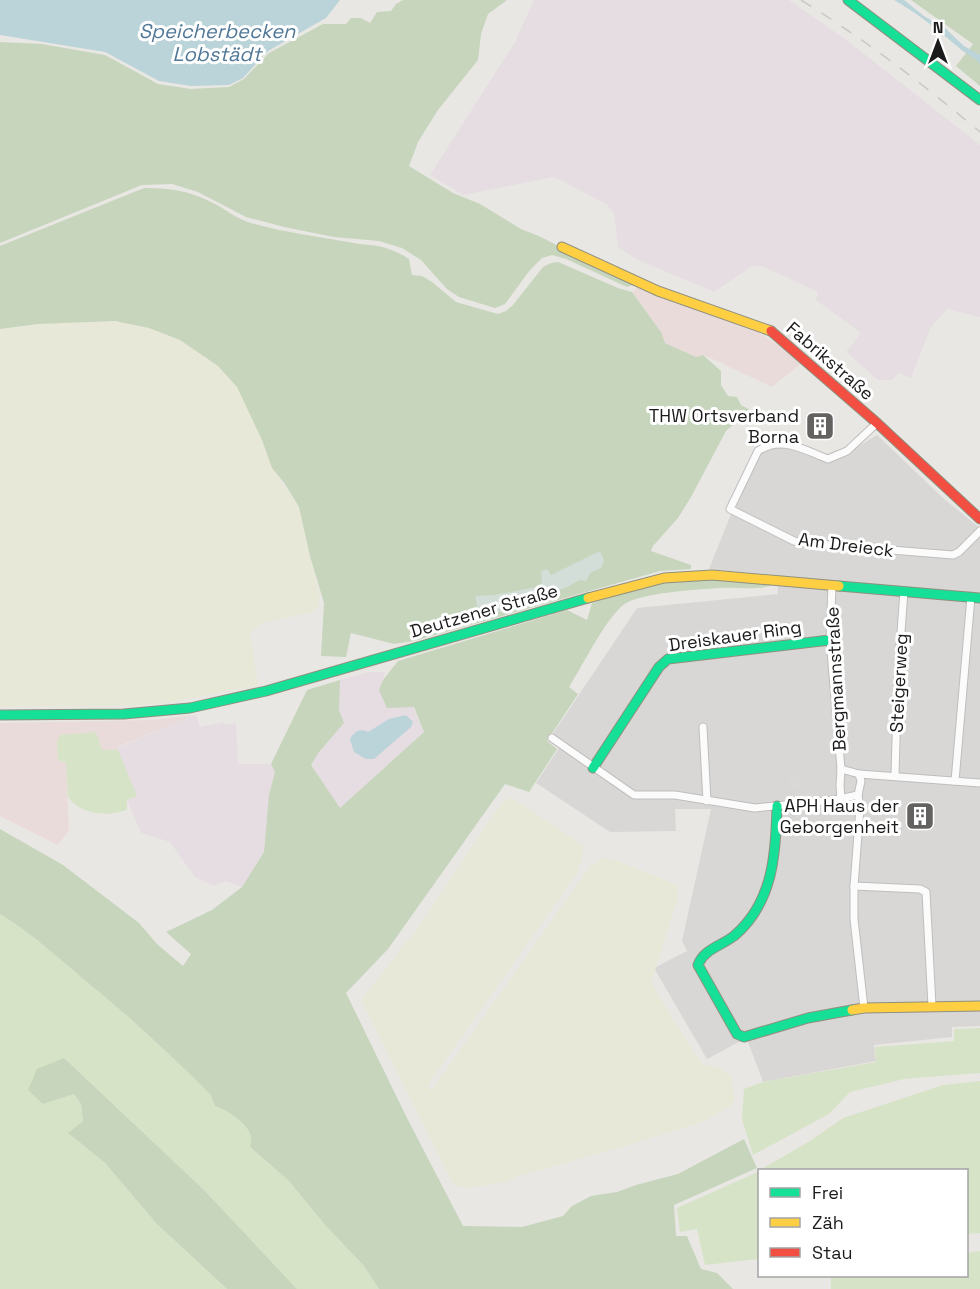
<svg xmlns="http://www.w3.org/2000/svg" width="980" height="1289" viewBox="0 0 980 1289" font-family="'Space Grotesk',sans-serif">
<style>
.residential{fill:#d8d7d5}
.commercial{fill:#eadbdb}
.industrial{fill:#e6dde2}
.farmland{fill:#e8e8d8}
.grass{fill:#d7e3c6}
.forest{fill:#c6d5bc}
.wetland{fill:#d2ded7}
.parking{fill:#d9d8d7}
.water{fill:#bbd4d9}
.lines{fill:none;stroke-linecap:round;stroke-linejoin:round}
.street-casing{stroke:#bfbebc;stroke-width:9}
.fast-casing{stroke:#8f907e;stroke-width:11}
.slow-casing{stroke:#8f907e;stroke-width:11}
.jam-casing{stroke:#8f907e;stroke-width:11}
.street{stroke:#fcfbfb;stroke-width:7}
.fast{stroke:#16e098;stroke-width:9}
.slow{stroke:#ffcf43;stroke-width:9}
.jam{stroke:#f24e42;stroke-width:9}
.rail{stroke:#c9c8c8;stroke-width:1.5;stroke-dasharray:12 12;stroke-linecap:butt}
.labels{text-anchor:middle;stroke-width:6;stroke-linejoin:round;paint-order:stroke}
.street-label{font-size:18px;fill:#1b1b1b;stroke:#fff}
.poi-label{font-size:18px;fill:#1b1b1b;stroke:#fff;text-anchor:end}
.water-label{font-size:20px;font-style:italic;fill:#517897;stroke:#fff}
</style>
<rect width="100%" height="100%" fill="#e9e7e4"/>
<!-- residential -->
<polygon class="residential" points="877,435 944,499 980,528 980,1026 952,1027 952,1037 874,1045 876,1061 763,1082 748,1042 739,1042 707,1059 654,968 687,951 682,941 711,809 675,809 676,831 610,832 536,783 559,748 548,741 637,608 778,594 777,575 709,569 757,449 785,440 839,458"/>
<!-- commercial -->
<g class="commercial">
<polygon points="639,286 696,306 757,331 785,350 787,349 803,362 772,387 704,355 696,357 665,343 661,332 632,292"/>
<polygon points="187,716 188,718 117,747 118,750 102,750 58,761 66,762 69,830 58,845 0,816 0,723 152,720"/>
</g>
<!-- industrial -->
<g class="industrial">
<polygon points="534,0 789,0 845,39 980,145 980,317 947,309 931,327 911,378 899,373 892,380 878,380 846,352 861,333 816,300 818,292 762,266 752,266 714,292 636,259 618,247 614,213 606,204 554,177 463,195 430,175 515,42"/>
<polygon points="369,672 385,672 382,686 413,707 424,732 340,808 311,765 319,752 344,723 339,710 340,680"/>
<polygon points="196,715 200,727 224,722 225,725 236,723 238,764 271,764 275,772 269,795 264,852 242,887 226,881 214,886 195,877 170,842 141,833 127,800 136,796 117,748 188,718 187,716"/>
</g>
<!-- farmland -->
<g class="farmland">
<polygon points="115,321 149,328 180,340 218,366 237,387 262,440 272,468 299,507 320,598 317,609 309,613 266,622 255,627 251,633 251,640 258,685 167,703 135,706 0,707 0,329 38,324"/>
<polygon points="510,798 520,803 583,845 583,853 578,872 428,1085 431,1091 591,865 603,858 615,860 678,885 677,901 652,980 654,988 697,1057 703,1064 723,1069 731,1076 735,1098 732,1105 702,1122 626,1146 515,1177 507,1182 471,1188 460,1187 453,1184 363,1004 362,999 422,922 494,814 503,802"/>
</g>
<!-- grass -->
<g class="grass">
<path d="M96,732L102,750H118L137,796L127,800V810C108,817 80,815 68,797L66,762L58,761L57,742L60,735Z"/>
<path d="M0,914C32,933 59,959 87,982C130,1017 171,1055 210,1094L215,1106C226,1109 249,1124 251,1137C252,1138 250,1145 250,1147L288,1180L326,1226L364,1266L379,1289H297L204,1190L64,1058L43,1104L74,1094L81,1104L83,1121L69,1134L105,1163L157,1224L227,1289H0Z"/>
<polygon points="980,1028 980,1073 904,1079 850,1092 829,1114 753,1155 742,1119 744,1089 763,1082 876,1062 875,1047 954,1041 954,1029"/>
<polygon points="980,1081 980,1233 967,1234 966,1170 760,1170 810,1141 843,1118 943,1085"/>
<polygon points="760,1171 759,1259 705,1265 697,1229 680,1232 677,1208"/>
<polygon points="980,1251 980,1289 831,1289 831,1276 966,1276 967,1253"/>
</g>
<!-- forest -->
<g class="forest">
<polygon points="403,0 507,0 488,14 481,34 478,60 438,110 418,142 409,166 453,193 480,204 521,229 541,237 619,278 632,283 633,285 627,287 566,259 552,255 542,258 530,270 505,304 495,308 459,297 447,289 421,260 402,248 379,241 334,237 284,227 246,217 198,192 172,184 142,185 0,243 0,42 42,44 105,55 158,84 191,89 229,87 244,79 269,53 323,24 346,24 351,18 361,18 370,23 377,12 391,11 396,4"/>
<polygon points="911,0 980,0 980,86 956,66 973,44"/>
<path d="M144,188C172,188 190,191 215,204C226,210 236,218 248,222C280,232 315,236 348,242C374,247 384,243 409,259L412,275L422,276L432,282L456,302L498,314L506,311L513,305L543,267L551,263L558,262L618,288L632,292L661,332L665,343L696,357L703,355L721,371V385L728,396L737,397L741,405L750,410L726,431L691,497L678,518L653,546L651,551L691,565V569L660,571L414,641L394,644L351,633L346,657L321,656L324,603L310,556L299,507L285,484L272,468L262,440L237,387L218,366L180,340L149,328L115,321L38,324L0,329V246Z"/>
<path d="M681,578L721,579L775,584C759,591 738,587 721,588C701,589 635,593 622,606C604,622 583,665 569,687L578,694L547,741L557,749L529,792L505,784L388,949L346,993L407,1118L463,1226L522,1227L563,1216L572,1206L591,1196L617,1192L636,1185L678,1174L744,1139L757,1168L674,1205L676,1236H687L701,1269L717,1273L733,1289H379L364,1266L326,1226L288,1180L250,1147C250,1145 252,1138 251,1137C249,1124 226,1109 215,1106L210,1094C171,1055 130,1017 87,982C59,959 32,933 0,914V829L63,865L139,923L157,944L183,966L191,954L166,932L212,910L242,887L264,852L269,795L275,772L271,764L307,690L340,680L339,710L344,723L319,752L311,765L340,808L424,732L414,707L387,708L379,690L383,680L398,661L567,610L587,620L592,603L650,585Z"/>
<polygon points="64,1058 204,1190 297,1289 227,1289 157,1224 105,1163 68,1133 83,1121 81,1104 74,1094 43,1104 28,1090 37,1069"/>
</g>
<!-- wetland -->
<path class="wetland" d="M600,551L604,560L601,568L590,573L586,581L580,580L563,589L520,597C508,614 496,612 477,618C468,621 459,626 450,630L448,628L479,614L475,596L494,595L542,586L541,571L547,569L551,575Z"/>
<!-- parking -->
<polygon class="parking" points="799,774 800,788 789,788 788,775"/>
<!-- water -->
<g class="water">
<polygon points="0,0 340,0 326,18 268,51 243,78 229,85 191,86 159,81 105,52 0,35"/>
<path d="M894,0H904L924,16L945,28L964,46L980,55V64C974,56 965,54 958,47C938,30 917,13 894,0Z"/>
<path d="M406,715L413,722L411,727L374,759H366L354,752L350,740C352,733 360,727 368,732L389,719Z"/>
</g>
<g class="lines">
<!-- street casing -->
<g class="street-casing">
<g id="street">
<path d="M877,423L847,451L828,459C804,450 782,435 758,451L730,509L794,541L805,543L953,555L959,552L980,531"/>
<polyline points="832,585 830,640 841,769 840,786 841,799"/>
<polyline points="703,727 707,801"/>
<polyline points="552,738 634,795 675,795 755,808 834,800 858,795"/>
<polyline points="841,769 859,774 861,781 858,795 860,808 854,886 854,919 864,1008"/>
<polyline points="859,774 980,783"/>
<polyline points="895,775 898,673 904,591"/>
<polyline points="955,781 971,597"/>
<polyline points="854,886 920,889 926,892 932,1006"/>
</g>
</g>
<!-- fast casing -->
<g class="fast-casing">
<g id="fast">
<polyline points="848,0 980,100"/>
<polyline points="839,586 980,598"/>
<polyline points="0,715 124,714 190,708 266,691 588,598"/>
<polyline points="593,768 659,667 668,659 830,640"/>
<path d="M777,806C776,854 773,903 734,936C721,946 704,949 698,965L737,1034L744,1037L808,1018L852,1010"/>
</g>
</g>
<!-- slow casing -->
<g class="slow-casing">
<g id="slow">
<polyline points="562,247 658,291 771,331"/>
<polyline points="588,598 664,578 712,575 839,586"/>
<polyline points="852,1010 864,1008 980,1006"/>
</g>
</g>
<!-- jam casing -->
<g class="jam-casing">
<polyline id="jam" points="771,331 877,423 980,519"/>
</g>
<!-- street -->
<use href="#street" class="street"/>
<!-- fast -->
<use href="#fast" class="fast"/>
<!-- slow -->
<use href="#slow" class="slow"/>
<!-- jam -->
<use href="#jam" class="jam"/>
<!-- rail -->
<path class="rail" d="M801,0C864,39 923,84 980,132"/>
</g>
<!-- icons -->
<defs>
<g id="building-square" transform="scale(1.5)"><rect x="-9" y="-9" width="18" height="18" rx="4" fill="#636261" stroke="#fff"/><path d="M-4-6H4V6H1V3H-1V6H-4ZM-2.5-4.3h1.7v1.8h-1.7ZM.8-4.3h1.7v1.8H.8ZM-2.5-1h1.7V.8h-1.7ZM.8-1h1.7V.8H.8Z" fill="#fff"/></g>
</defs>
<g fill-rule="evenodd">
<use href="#building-square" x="820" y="426"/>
<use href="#building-square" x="920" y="816"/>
</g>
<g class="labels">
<!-- street labels -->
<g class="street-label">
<text transform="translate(830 361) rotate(41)" y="6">Fabrikstraße</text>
<text transform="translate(846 545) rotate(7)" y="6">Am Dreieck</text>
<text transform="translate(484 611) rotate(-16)" y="6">Deutzener Straße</text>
<text transform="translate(735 636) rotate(-8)" y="6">Dreiskauer Ring</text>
<text transform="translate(836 679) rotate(-93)" y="6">Bergmannstraße</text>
<text transform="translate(899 683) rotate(-87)" y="6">Steigerweg</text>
</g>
<!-- poi labels -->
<g class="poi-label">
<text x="799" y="422">THW Ortsverband<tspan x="799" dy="21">Borna</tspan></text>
<text x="899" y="812">APH Haus der<tspan x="899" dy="21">Geborgenheit</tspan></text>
</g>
<!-- water labels -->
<g class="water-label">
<text x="217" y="38">Speicherbecken<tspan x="217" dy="23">Lobstädt</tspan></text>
</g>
</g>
<!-- legend -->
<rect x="758" y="1169" width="210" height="108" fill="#ffffff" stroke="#a4a4a4" stroke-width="1.5"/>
<rect x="770" y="1188" width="30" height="9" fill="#16e098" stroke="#a4a4a4" stroke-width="1.5"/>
<text x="812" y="1199" font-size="18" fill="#1b1b1b">Frei</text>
<rect x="770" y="1218" width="30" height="9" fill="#ffcf43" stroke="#a4a4a4" stroke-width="1.5"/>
<text x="812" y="1229" font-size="18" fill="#1b1b1b">Zäh</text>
<rect x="770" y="1248" width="30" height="9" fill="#f24e42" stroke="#a4a4a4" stroke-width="1.5"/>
<text x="812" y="1259" font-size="18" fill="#1b1b1b">Stau</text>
<!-- north arrow -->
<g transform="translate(938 42)" stroke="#ffffff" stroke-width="4.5" paint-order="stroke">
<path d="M0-4.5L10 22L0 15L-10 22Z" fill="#1b1b1b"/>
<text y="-9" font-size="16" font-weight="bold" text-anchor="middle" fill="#1b1b1b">N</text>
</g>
</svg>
